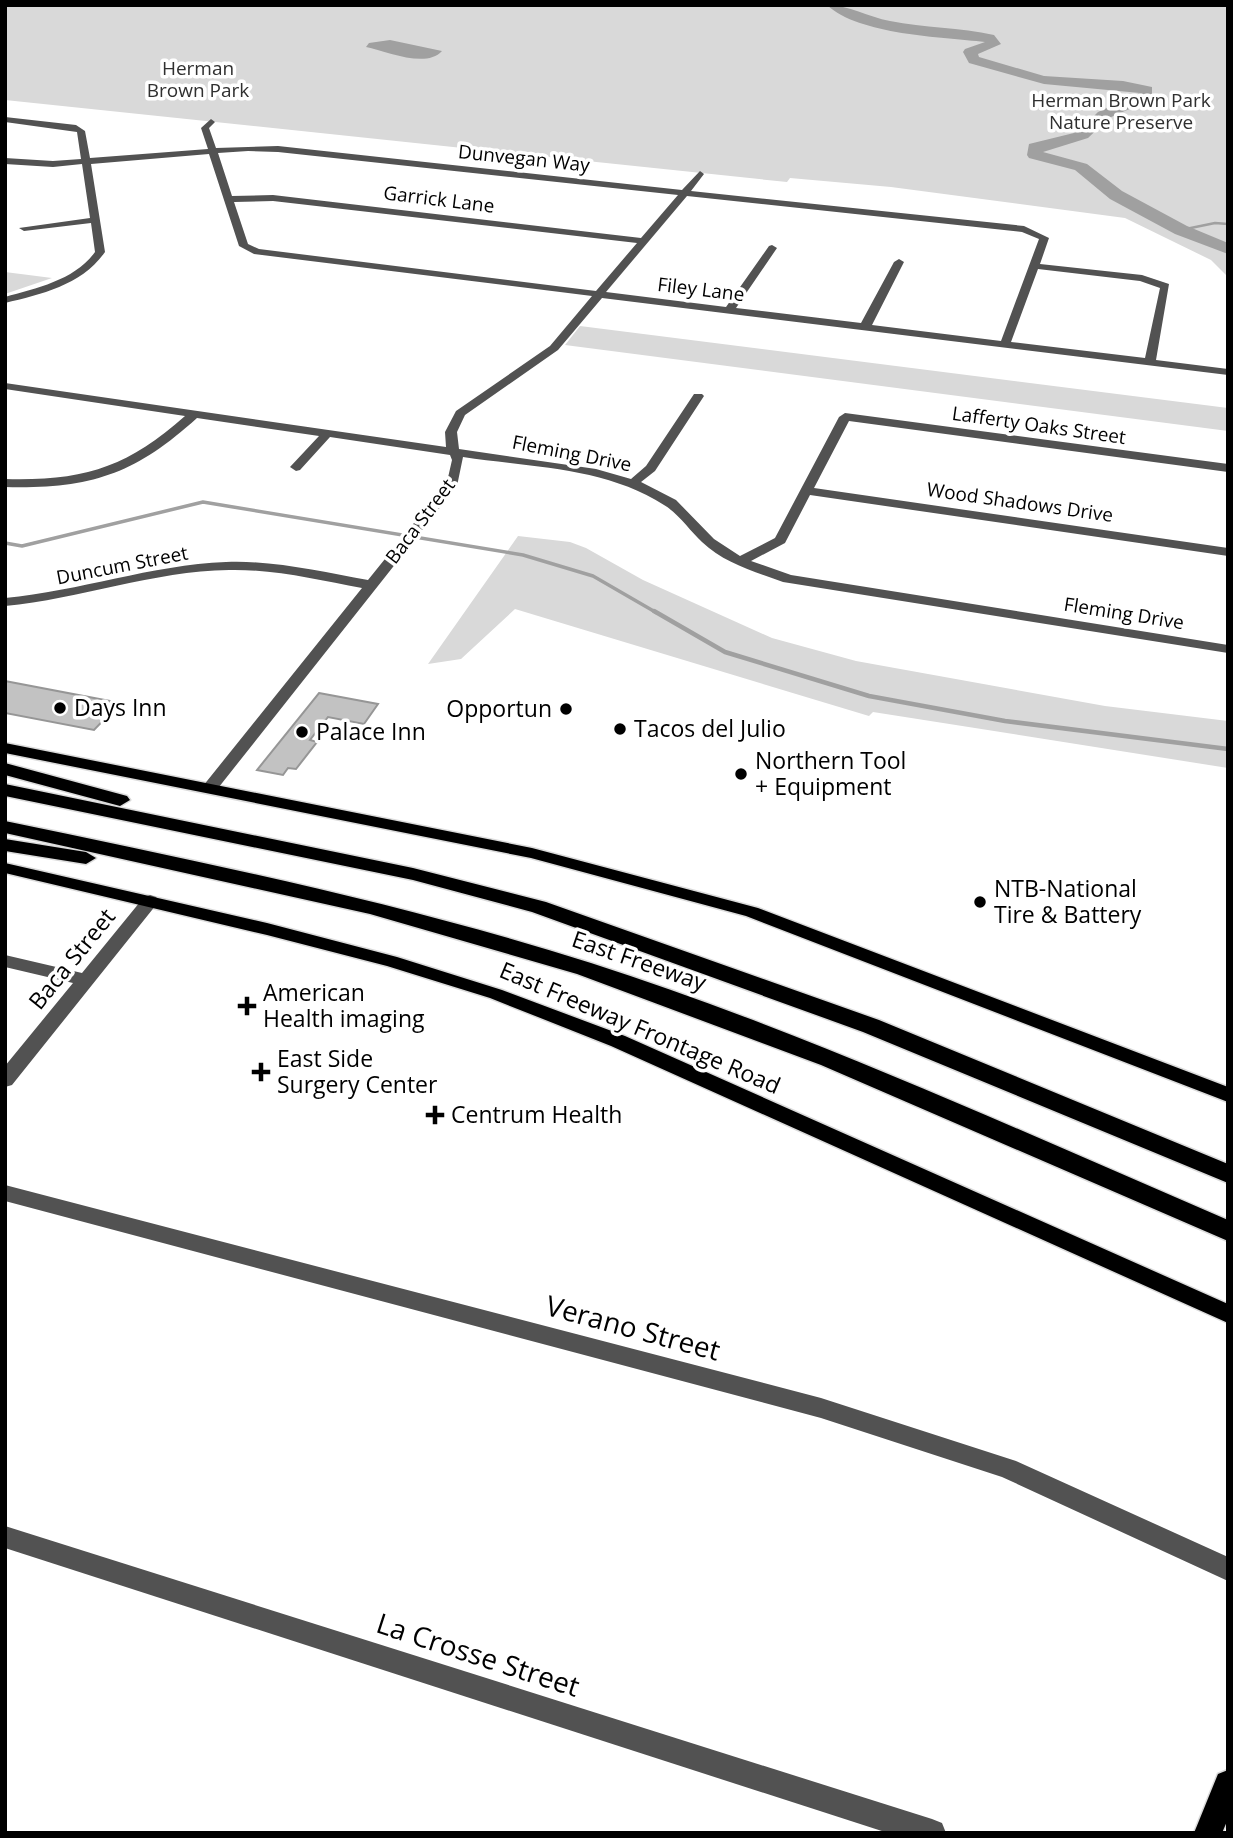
<svg xmlns="http://www.w3.org/2000/svg" width="1233" height="1838" viewBox="0 0 1233 1838" font-family="'Open Sans',sans-serif">
<style>
.green{fill:#d9d9d9}
.water{fill:#a0a0a0}
.lines{fill:none;stroke-linecap:round;stroke-linejoin:round}
.stream-far2{stroke:#a0a0a0;stroke-width:2.5}
.stream-far1{stroke:#a0a0a0;stroke-width:3.5}
.stream{stroke:#a0a0a0;stroke-width:4.5}
.river{fill:#a0a0a0;fill-rule:evenodd}
.building{fill:#c2c2c2;stroke:#969696;stroke-width:2}
.major-casing{stroke:#dbdbdb;stroke-width:3}
.highway-casing{stroke:#dbdbdb;stroke-width:3}
.minor{fill:#525252;fill-rule:evenodd}
.major{fill:#000;fill-rule:evenodd}
.highway{fill:#000;fill-rule:evenodd}
.poi-dot{fill:#000;stroke:#fff;stroke-width:2.5}
.labels{text-anchor:middle;stroke-width:7;stroke-linejoin:round;paint-order:stroke}
.far-park-label{font-size:19px;fill:#303030;stroke:#fff}
.far-street-label{font-size:19px;fill:#000;stroke:#fff}
.poi-label{font-size:23px;fill:#000;stroke:#fff;text-anchor:start}
.street-label{font-size:23px;fill:#000;stroke:#fff}
.near-street-label{font-size:28px;fill:#000;stroke:#fff}
</style>
<rect width="100%" height="100%" fill="#fff"/>
<!-- green -->
<g class="green">
<polygon points="5,5 1228,5 1228,277 1211,260 1125,218 891,187 790,178 787,182 5,100"/>
<polygon points="5,272 52,278 5,294"/>
<polygon points="580,326 1228,408 1228,431 565,345"/>
<polygon points="518,536 570,542 586,548 643,580 772,638 856,661 1105,706 1228,721 1228,768 873,712 869,716 515,609 461,659 428,664"/>
</g>
<!-- water -->
<path class="water" d="M390,40L442,51C426,69 386,51 366,47L369,43Z"/>
<g class="lines">
<!-- stream-far2 -->
<polyline class="stream-far2" points="1181,230 1215,223 1228,224"/>
<!-- stream-far1 -->
<polyline class="stream-far1" points="5,543 22,546 203,502 523,555 593,576 657,613"/>
<!-- stream -->
<polyline class="stream" points="654,611 725,652 869,696 1005,721 1228,749"/>
<!-- river -->
<path class="river" d="M827,5C849,5 868,17 890,21C924,28 960,27 994,35L1001,44L978,54L979,57L1044,76L1123,81L1152,87V99L1109,118L1088,138L1043,152L1087,164L1122,191L1187,226L1228,243V254L1175,234L1110,199L1075,170L1029,158L1027,155L1029,144L1078,132L1098,112L1140,93L1044,84L969,63L963,52L965,49L985,42C942,37 859,35 827,5Z"/>
</g>
<!-- building -->
<g class="building">
<polygon points="5,681 120,703 94,730 5,713"/>
<polygon points="319,693 378,704 364,724 328,717 310,740 317,742 296,769 288,768 283,775 257,770"/>
</g>
<g class="lines">
<!-- major casing -->
<g class="major-casing">
<g id="major">
<polygon points="5,743 532,848 758,908 1228,1087 1228,1102 746,916 531,858 5,753"/>
<polygon points="5,863 267,923 397,957 502,990 625,1036 1228,1304 1228,1323 611,1046 490,998 387,966 267,935 5,873"/>
<polygon points="1228,1770 1228,1819 1222,1833 1194,1833 1218,1774"/>
</g>
</g>
<!-- highway casing -->
<g class="highway-casing">
<g id="highway">
<polygon points="5,763 127,796 130,800 120,806 5,775"/>
<polygon points="5,784 413,868 546,902 879,1020 1228,1164 1228,1183 863,1032 532,912 413,880 5,796"/>
<path d="M5,821C202,862 399,902 591,963C809,1033 1018,1130 1228,1220V1241L821,1065L577,974L370,914L5,833Z"/>
<polygon points="5,839 86,852 96,858 86,864 5,851"/>
</g>
</g>
<!-- minor -->
<g class="minor">
<path d="M5,117L76,125L85,131L90,158L208,149L201,128L211,119L215,122L209,128L216,148L278,146L682,190L700,171L704,174L691,191L1024,226L1049,238L1040,264L1142,275L1169,284L1156,360L1228,369V375L602,298L558,350L465,415L457,432L459,449L596,469L631,479L646,466L694,394H702L704,396L655,471L641,482L676,500L714,539L740,556L775,538L839,417L845,413L1228,464V472L849,421L814,488L1228,548V556L810,495L785,543L751,561L791,575L1228,645V653L783,582C755,572 724,563 702,542C690,531 679,514 664,505C606,467 529,467 463,457L457,486L215,792H203L201,789L203,786L362,588C318,580 274,569 229,570C153,571 80,599 5,606V598C80,591 151,565 226,562C274,560 322,572 368,580L447,482L452,460L450,455L330,437L300,470L296,471L290,467L319,436L197,418C134,475 90,489 5,487V479C84,481 126,468 185,416L5,389V383L446,447L445,432L456,411L550,346L592,296L254,254L239,246L209,154L91,164L105,252C82,285 42,294 5,303V297C37,288 75,280 95,252L91,223L24,231L19,228L90,218L82,164L53,167L5,164V158L53,161L81,159L77,132L5,122ZM248,151L278,152L678,195L641,238L273,195L232,196L218,153ZM687,196L1022,232L1039,239L1001,341L872,325L904,262L899,259L894,262L861,323L736,308L777,248L772,245L769,246L726,307L606,292ZM273,201L637,243L596,291L259,249L248,244L234,202ZM1038,269L1140,281L1160,288L1145,358L1011,342Z"/>
<polygon points="150,895 156,897 159,901 156,905 12,1085 5,1087 5,1066 73,983 5,967 5,955 82,973 144,897"/>
<polygon points="5,1185 821,1398 1016,1461 1228,1557 1228,1581 1002,1477 821,1418 5,1201"/>
<polygon points="5,1526 932,1819 942,1823 946,1833 888,1833 5,1548"/>
</g>
<!-- major -->
<use href="#major" class="major"/>
<!-- highway -->
<use href="#highway" class="highway"/>
</g>
<!-- markers -->
<g class="poi-dot">
<circle cx="60" cy="708" r="7"/>
<circle cx="566" cy="709" r="7"/>
<circle cx="620" cy="729" r="7"/>
<circle cx="302" cy="732" r="7"/>
<circle cx="741" cy="774" r="7"/>
<circle cx="980" cy="902" r="7"/>
<path d="M243.5 995.5h7v7h7v7h-7v7h-7v-7h-7v-7h7z"/>
<path d="M257.5 1061.5h7v7h7v7h-7v7h-7v-7h-7v-7h7z"/>
<path d="M431.5 1104.5h7v7h7v7h-7v7h-7v-7h-7v-7h7z"/>
</g>
<g class="labels">
<!-- far-park labels -->
<g class="far-park-label">
<text x="198" y="75">Herman<tspan x="198" dy="22">Brown Park</tspan></text>
<text x="1121" y="107">Herman Brown Park<tspan x="1121" dy="22">Nature Preserve</tspan></text>
</g>
<!-- far-street labels -->
<g class="far-street-label">
<text transform="translate(524 158) rotate(6)" y="7">Dunvegan Way</text>
<text transform="translate(439 199) rotate(7)" y="7">Garrick Lane</text>
<text transform="translate(701 289) rotate(7)" y="7">Filey Lane</text>
<text transform="translate(1039 425) rotate(8)" y="7">Lafferty Oaks Street</text>
<text transform="translate(572 453) rotate(11)" y="7">Fleming Drive</text>
<text transform="translate(1020 502) rotate(8)" y="7">Wood Shadows Drive</text>
<text transform="translate(420 521) rotate(-53)" y="7">Baca Street</text>
<text transform="translate(122 565) rotate(-11)" y="7">Duncum Street</text>
<text transform="translate(1124 613) rotate(9)" y="7">Fleming Drive</text>
</g>
<!-- poi labels -->
<g class="poi-label">
<text x="74" y="716">Days Inn</text>
<text x="552" y="717" text-anchor="end">Opportun</text>
<text x="634" y="737">Tacos del Julio</text>
<text x="316" y="740">Palace Inn</text>
<text x="755" y="769">Northern Tool<tspan x="755" dy="26">+ Equipment</tspan></text>
<text x="994" y="897">NTB-National<tspan x="994" dy="26">Tire &amp; Battery</tspan></text>
<text x="263" y="1001">American<tspan x="263" dy="26">Health imaging</tspan></text>
<text x="277" y="1067">East Side<tspan x="277" dy="26">Surgery Center</tspan></text>
<text x="451" y="1123">Centrum Health</text>
</g>
<!-- street labels -->
<g class="street-label">
<text transform="translate(72 959) rotate(-51)" y="8">Baca Street</text>
<text transform="translate(639 961) rotate(19)" y="8">East Freeway</text>
<text transform="translate(640 1028) rotate(23)" y="8">East Freeway Frontage Road</text>
</g>
<!-- near-street labels -->
<g class="near-street-label">
<text transform="translate(633 1328) rotate(15)" y="10">Verano Street</text>
<text transform="translate(478 1655) rotate(18)" y="10">La Crosse Street</text>
</g>
</g>
<!-- border -->
<rect width="1233" height="1838" fill="none" stroke="#000000" stroke-width="14"/>
</svg>
